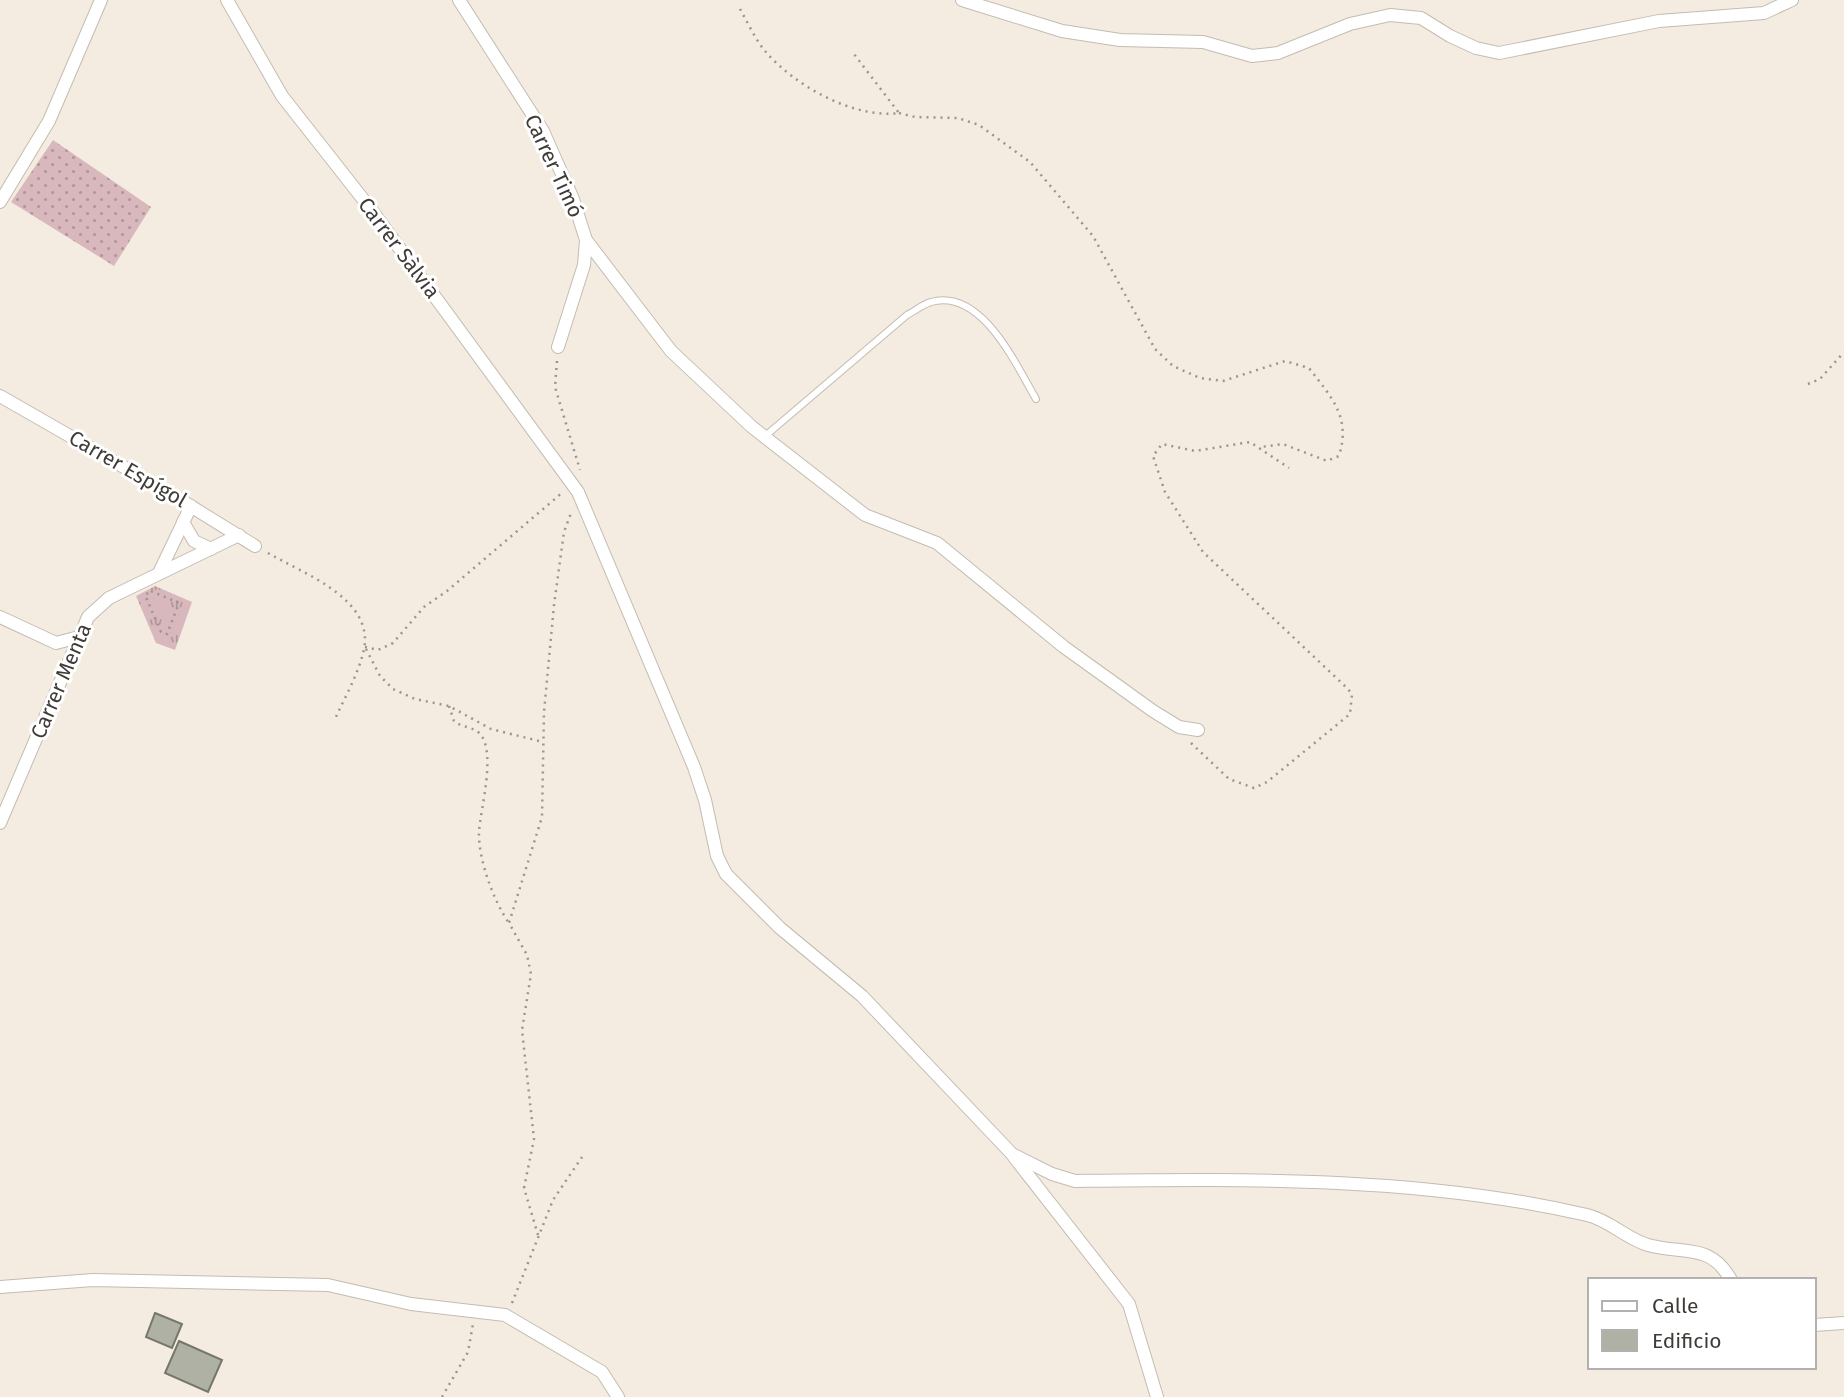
<svg xmlns="http://www.w3.org/2000/svg" width="1844" height="1397" viewBox="0 0 1844 1397" font-family="'Fira Sans',sans-serif">
<style>
.grass{fill:url(#grass-dots)}
.park{fill:url(#park-tufts)}
.building{fill:#b0b1a5;stroke:#76776b;stroke-width:2}
.lines{fill:none;stroke-linecap:round;stroke-linejoin:round}
.service-casing{stroke:#c3bcb1;stroke-width:8}
.minor-casing{stroke:#c3bcb1;stroke-width:14}
.path{stroke:#9b958e;stroke-width:2.5;stroke-dasharray:2 5;stroke-linecap:butt}
.service{stroke:#fff;stroke-width:6}
.minor{stroke:#fff;stroke-width:12}
.labels{text-anchor:middle;stroke-width:6;stroke-linejoin:round;paint-order:stroke}
.street-label{font-size:21px;fill:#3f3c38;stroke:#fff}
</style>
<defs>
<pattern id="grass-dots" width="8" height="8" patternUnits="userSpaceOnUse" patternTransform="scale(1.75)"><rect width="8" height="8" fill="#d9b8bd"/><path d="M2 2h.1M6 6h.1" fill="none" stroke="#b1979b" stroke-width="1.8" stroke-linecap="round"/></pattern>
<pattern id="park-tufts" width="24" height="20" patternUnits="userSpaceOnUse" patternTransform="scale(1.75)"><rect width="24" height="20" fill="#d9b8bd"/><path d="M3 7l-1-3M5 7V3M7 7l1-3M15 17l-1-3M17 17v-4M19 17l1-3" fill="none" stroke="#b1979b"/></pattern>
</defs>
<rect width="100%" height="100%" fill="#f4ece1"/>
<!-- grass -->
<polygon class="grass" points="53,140 151,207 114,266 11,202"/>
<!-- park -->
<polygon class="park" points="155,586 192,602 175,650 156,643 136,596"/>
<!-- building -->
<g class="building">
<polygon points="155,1313 182,1324 172,1348 146,1337"/>
<polygon points="179,1341 222,1360 208,1392 165,1373"/>
</g>
<g class="lines">
<!-- service casing -->
<g class="service-casing">
<path id="service" d="M764,437L907,315C915,311 923,304 931,302C982,288 1016,365 1036,399"/>
</g>
<!-- minor casing -->
<g class="minor-casing">
<g id="minor">
<path d="M227,0L282,96L370,208L578,492L694,767L705,800L717,856L726,874L780,928L862,996L1012,1154L1052,1174L1075,1181C1245,1179 1419,1176 1587,1215C1609,1220 1627,1239 1648,1245C1683,1255 1710,1242 1731,1280"/>
<polyline points="459,0 543,131 573,199 586,240 584,265 558,347"/>
<polyline points="962,0 1062,31 1120,40 1203,42 1252,56 1278,53 1350,24 1390,15 1421,18 1450,36 1476,48 1499,53 1659,21 1764,13 1792,0"/>
<polyline points="0,202 49,121 101,0"/>
<polyline points="586,240 671,351 752,427 865,515 937,543 1064,647 1153,711 1179,727 1198,730"/>
<polyline points="0,396 171,494 255,546"/>
<polyline points="183,522 194,541 211,549"/>
<polyline points="159,573 191,506"/>
<polyline points="0,617 56,643 79,637"/>
<polyline points="0,823 88,617 109,598 239,535"/>
<polyline points="1014,1157 1129,1304 1157,1397"/>
<polyline points="0,1287 93,1280 328,1285 411,1304 505,1315 602,1372 618,1397"/>
<polyline points="1814,1325 1844,1323"/>
</g>
</g>
<!-- path -->
<g class="path">
<path d="M740,9C748,23 755,39 765,51C794,85 853,119 899,113L854,54"/>
<path d="M899,113L915,117L958,118L979,125L1030,162L1093,236L1155,349L1173,366L1200,378L1223,381L1285,361L1309,368C1332,398 1351,417 1339,456L1327,461L1283,444L1261,447"/>
<polyline points="557,361 555,387 580,470"/>
<polyline points="1808,384 1820,379 1844,352"/>
<path d="M268,553C302,573 374,598 364,649C359,673 345,697 335,719"/>
<polygon points="151,591 179,603 167,634 161,632 145,595"/>
<polyline points="365,647 378,650 393,643 424,607 447,591 563,492"/>
<polyline points="366,649 380,676 393,689 415,699 449,706 491,729 543,742"/>
<path d="M449,706L454,721C461,727 472,727 478,732C498,748 480,811 479,832C478,859 494,902 509,923"/>
<polyline points="1191,743 1229,779 1254,788 1267,782 1350,714 1352,694 1347,688 1203,552 1165,492 1153,456 1162,444 1195,451 1250,442 1289,468"/>
<polyline points="538,1235 524,1188 534,1139 522,1030 531,974 527,955 509,923 542,817 544,712 554,605 564,532 571,513"/>
<polyline points="512,1303 553,1200 582,1157"/>
<polyline points="442,1397 468,1352 473,1324"/>
</g>
<!-- service -->
<use href="#service" class="service"/>
<!-- minor -->
<use href="#minor" class="minor"/>
</g>
<g class="labels">
<!-- street labels -->
<g class="street-label">
<text transform="translate(554 166) rotate(65)" y="7">Carrer Timó</text>
<text transform="translate(399 248) rotate(53)" y="7">Carrer Sàlvia</text>
<text transform="translate(128 469) rotate(30)" y="7">Carrer Espígol</text>
<text transform="translate(61 681) rotate(-67)" y="7">Carrer Menta</text>
</g>
</g>
<!-- legend -->
<rect x="1588" y="1278" width="228" height="91" fill="#ffffff" stroke="#b2b1af" stroke-width="2"/>
<rect x="1602" y="1301" width="35" height="10" fill="#ffffff" stroke="#b2b1af" stroke-width="2"/>
<text x="1652" y="1313" font-size="21" fill="#3f3c38">Calle</text>
<rect x="1602" y="1330" width="35" height="21" fill="#b0b1a5" stroke="#b2b1af" stroke-width="2"/>
<text x="1652" y="1348" font-size="21" fill="#3f3c38">Edificio</text>
</svg>
